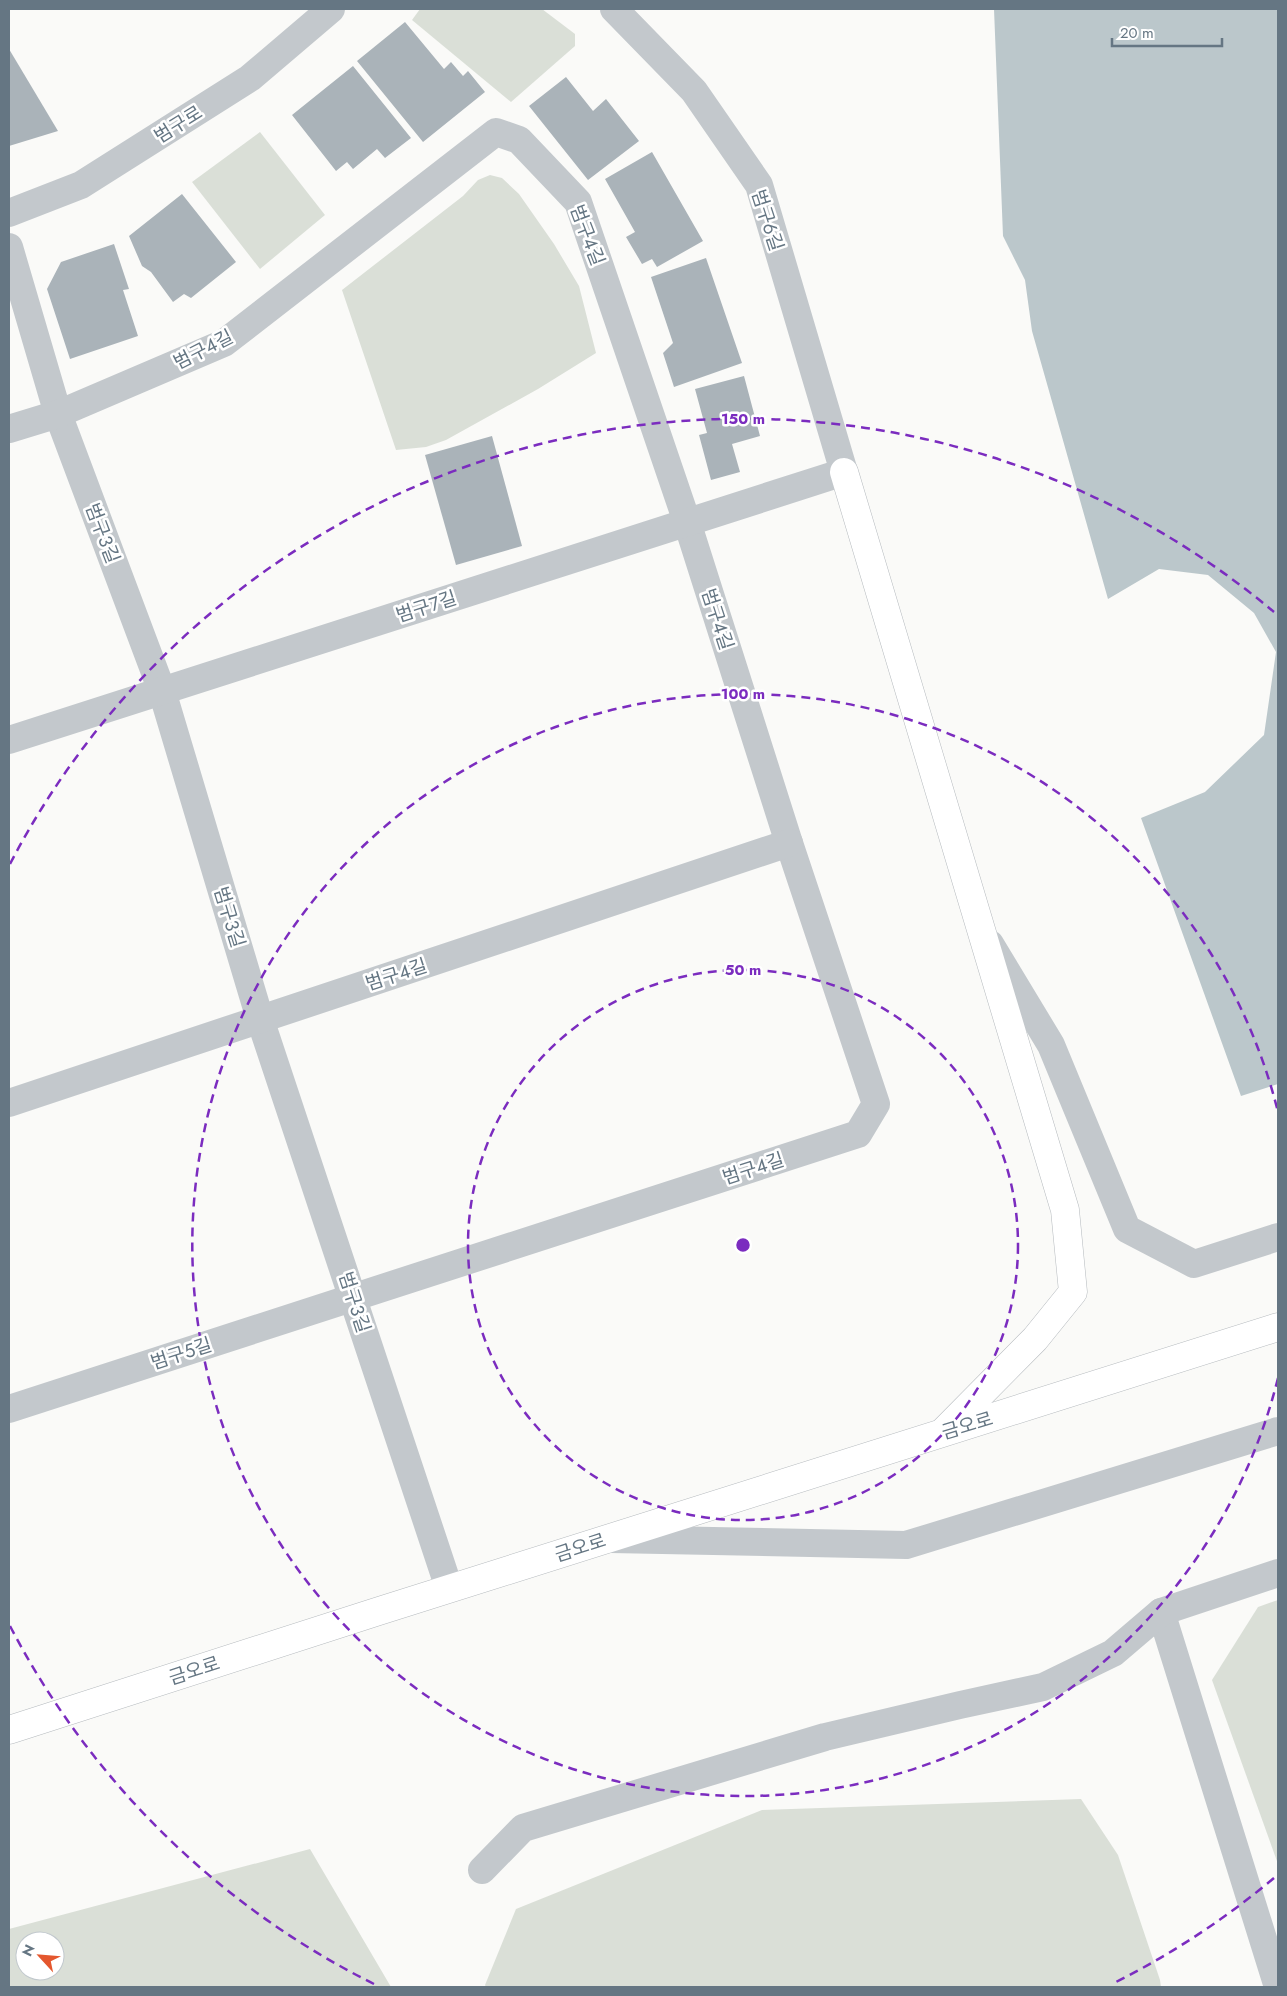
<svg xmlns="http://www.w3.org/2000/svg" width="1287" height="1996" viewBox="0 0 1287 1996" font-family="Jost,'Noto Sans KR',sans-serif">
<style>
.green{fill:#dadfd7;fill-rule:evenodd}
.water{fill:#bbc7cb}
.building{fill:#aab3b9}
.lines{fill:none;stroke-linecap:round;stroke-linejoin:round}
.major-casing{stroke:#b5babe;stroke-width:29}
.minor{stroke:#c3c8cc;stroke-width:28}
.major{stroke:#fff;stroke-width:28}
.ring{fill:none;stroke:#7b2cbf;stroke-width:2.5;stroke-dasharray:9 6}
.labels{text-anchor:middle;stroke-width:5;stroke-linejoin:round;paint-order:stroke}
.street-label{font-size:19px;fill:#657683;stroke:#fff}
.centre{fill:#7b2cbf;stroke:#fff;stroke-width:2.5}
.ring-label{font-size:15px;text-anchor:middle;font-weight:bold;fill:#7b2cbf;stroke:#fff;stroke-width:5;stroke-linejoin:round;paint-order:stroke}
</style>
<rect width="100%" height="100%" fill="#fafaf8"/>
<!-- green -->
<g class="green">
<polygon points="420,9 542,9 575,34 575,46 511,102 412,20"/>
<polygon points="260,132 325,215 260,269 192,182"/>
<polygon points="490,175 502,178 519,194 554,244 579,286 596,353 538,389 446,440 426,447 396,450 342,290 463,196 478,180"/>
<polygon points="1278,1600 1278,1864 1212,1680 1258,1607"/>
<polygon points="1081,1799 1118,1855 1160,1980 1161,1987 486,1987 485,1985 516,1909 762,1810"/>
<path d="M310,1849L391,1987H9V1929ZM25,1941H55V1971H25Z"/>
</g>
<!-- water -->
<polygon class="water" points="994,9 1278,9 1278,1084 1241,1096 1141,818 1205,792 1264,735 1276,652 1254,613 1208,575 1159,569 1108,599 1032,331 1025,280 1003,236"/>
<!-- building -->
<g class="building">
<polygon points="405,22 444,69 451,62 463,76 468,71 485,92 423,142 357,61"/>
<polygon points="9,49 58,131 9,146"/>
<polygon points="353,66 411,138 385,158 377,149 353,169 347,162 336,171 292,115"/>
<polygon points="566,77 593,111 606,99 639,141 588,180 529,106"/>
<polygon points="652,152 703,241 657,267 652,259 642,264 626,237 635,232 605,179"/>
<polygon points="182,194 236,262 191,298 184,294 173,302 151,272 142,266 129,236"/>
<polygon points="114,244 129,289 123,290 138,336 70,359 47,289 61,262"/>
<polygon points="706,258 742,363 674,387 663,353 673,343 651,277"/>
<polygon points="744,376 760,436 732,444 740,472 711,480 699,435 707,433 695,389"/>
<polygon points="492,436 522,546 456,565 425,455"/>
</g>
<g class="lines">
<!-- major casing -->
<g class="major-casing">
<g id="major">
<polyline points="844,472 1065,1210 1073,1292 1035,1339 945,1430"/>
<polyline points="9,1730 379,1611 1278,1327"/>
</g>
</g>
<!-- minor -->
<g class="minor">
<polyline points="9,213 81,185 250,78 331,9"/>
<polyline points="9,247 58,414 162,691 260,1019 449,1588"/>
<polyline points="9,429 58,414 224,343 496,132 519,140 578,202 687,522 789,843 876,1104 858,1134 9,1409"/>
<polyline points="9,740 844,472 759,185 694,91 614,9"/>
<polyline points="990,944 1051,1045 1127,1229 1194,1264 1278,1237"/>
<polyline points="9,1103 789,843"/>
<polyline points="611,1539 906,1545 1278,1431"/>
<polyline points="1161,1612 1278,1987"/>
<polyline points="482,1870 523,1828 825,1737 960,1705 1043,1687 1113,1653 1161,1612 1278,1573"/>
</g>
<!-- major -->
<use href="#major" class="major"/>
</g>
<!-- distance rings -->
<g class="ring">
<circle cx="743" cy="1245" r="275"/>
<path d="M1278 1378A551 551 0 1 1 1278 1112"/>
<path d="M1274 1878A826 826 0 0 1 1112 1984M374 1984A826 826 0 0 1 10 1626M10 864A826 826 0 0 1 1274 612"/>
</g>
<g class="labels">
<!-- street labels -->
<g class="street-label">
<text transform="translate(178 124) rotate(-32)" y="7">범구로</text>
<text transform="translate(768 220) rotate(72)" y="7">범구6길</text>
<text transform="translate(588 235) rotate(69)" y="7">범구4길</text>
<text transform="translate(203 349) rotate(-27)" y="7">범구4길</text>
<text transform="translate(103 533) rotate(69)" y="7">범구3길</text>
<text transform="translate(426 606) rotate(-18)" y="7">범구7길</text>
<text transform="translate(718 619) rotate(72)" y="7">범구4길</text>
<text transform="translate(230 917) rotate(73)" y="7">범구3길</text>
<text transform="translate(396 974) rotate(-18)" y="7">범구4길</text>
<text transform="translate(753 1168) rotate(-18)" y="7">범구4길</text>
<text transform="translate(355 1302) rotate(72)" y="7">범구3길</text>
<text transform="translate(181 1353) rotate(-18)" y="7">범구5길</text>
<text transform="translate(967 1425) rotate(-17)" y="7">금오로</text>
<text transform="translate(580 1547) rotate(-18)" y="7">금오로</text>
<text transform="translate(194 1670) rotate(-18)" y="7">금오로</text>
</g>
</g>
<circle cx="743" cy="1245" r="8" class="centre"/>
<g class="ring-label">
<text x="743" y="424">150 m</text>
<text x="743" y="699">100 m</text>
<text x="743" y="975">50 m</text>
</g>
<!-- border -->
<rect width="1287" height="1996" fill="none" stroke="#657683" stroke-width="20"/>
<!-- north arrow -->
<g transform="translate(40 1956) rotate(296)"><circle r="24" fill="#ffffff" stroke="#c1c8cd"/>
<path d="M0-4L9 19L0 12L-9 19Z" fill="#e4572e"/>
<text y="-8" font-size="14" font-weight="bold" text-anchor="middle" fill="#657683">N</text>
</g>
<!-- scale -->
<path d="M1112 38v8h110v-8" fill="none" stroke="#657683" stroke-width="2.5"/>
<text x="1120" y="38" font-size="15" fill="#657683" stroke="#ffffff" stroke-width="4" paint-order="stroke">20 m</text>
</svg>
